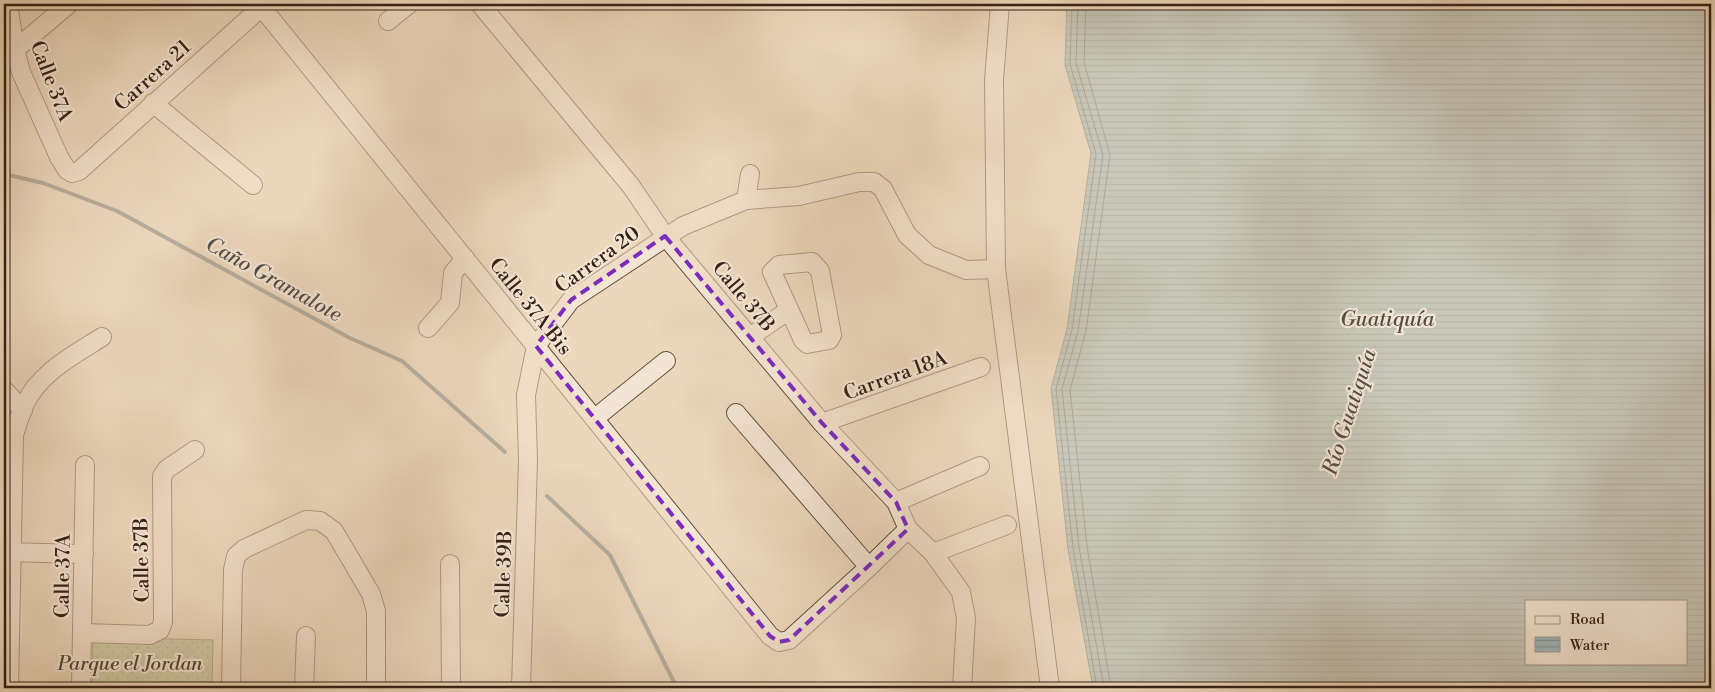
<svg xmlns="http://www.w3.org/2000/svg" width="1715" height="692" viewBox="0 0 1715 692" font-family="'Libre Bodoni',serif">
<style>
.grass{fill:url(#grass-dots);stroke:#747055}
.water{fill:url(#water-rules);stroke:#737b78;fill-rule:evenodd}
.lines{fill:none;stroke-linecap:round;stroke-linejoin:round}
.shore{stroke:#696c68;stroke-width:1}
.stream{stroke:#737b78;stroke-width:4}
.minor-casing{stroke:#644e3f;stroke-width:20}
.minor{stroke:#f3e5d3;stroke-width:18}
.marked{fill:none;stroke:#7b2cbf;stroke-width:4;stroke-dasharray:10 6;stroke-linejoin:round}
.labels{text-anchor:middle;stroke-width:4.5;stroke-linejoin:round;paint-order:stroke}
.street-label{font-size:20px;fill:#362116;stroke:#f3e5d3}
.park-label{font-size:20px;font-style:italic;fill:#554836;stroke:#f3e5d3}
.water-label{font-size:21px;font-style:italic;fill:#554e47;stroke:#f3e5d3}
</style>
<defs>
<pattern id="grass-dots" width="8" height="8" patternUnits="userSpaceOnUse" patternTransform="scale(1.25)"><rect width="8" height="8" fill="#b2bf94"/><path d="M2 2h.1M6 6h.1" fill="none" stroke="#929b78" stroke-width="1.8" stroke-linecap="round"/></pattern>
<pattern id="water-rules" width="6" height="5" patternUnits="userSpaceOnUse" patternTransform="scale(1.25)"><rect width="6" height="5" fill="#9cb7b9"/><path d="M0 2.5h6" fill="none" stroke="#809495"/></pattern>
</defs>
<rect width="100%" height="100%" fill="#ecd7bb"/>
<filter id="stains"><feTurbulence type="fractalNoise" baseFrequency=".004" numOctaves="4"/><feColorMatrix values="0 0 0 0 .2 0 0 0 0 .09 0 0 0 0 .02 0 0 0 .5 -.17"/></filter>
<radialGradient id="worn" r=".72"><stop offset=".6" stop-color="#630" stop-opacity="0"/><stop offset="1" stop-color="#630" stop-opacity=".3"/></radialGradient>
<!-- grass -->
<polygon class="grass" points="93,637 213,640 212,688 92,688"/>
<!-- water -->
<path class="water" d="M1067,4H1711V688H1093L1068,549L1051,388L1067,329L1091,153L1065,65ZM1526,601H1686V663H1526Z"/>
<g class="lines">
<!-- shore -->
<g class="shore">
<polyline points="1072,4 1070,64 1096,154 1072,330 1056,389 1073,548 1097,688"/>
<polyline points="1078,4 1076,63 1103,155 1078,331 1062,389 1079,547 1104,688"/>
<polyline points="1086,4 1084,62 1110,155 1086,331 1070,390 1087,546 1111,688"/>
</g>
<!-- stream -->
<g class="stream">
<polyline points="4,174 43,183 117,211 350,338 402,361 505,452"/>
<polyline points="547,496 610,555 677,688"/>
</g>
<!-- minor casing -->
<g class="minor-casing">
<g id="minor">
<polyline points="8,4 15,49 21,72 59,157 67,170 72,173 79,171 265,4"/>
<polyline points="259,4 770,636 779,642 789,640 869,567"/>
<polyline points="480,4 631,186 665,236 822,423 896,502 908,529 933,553 961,592 966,618 962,688"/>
<polyline points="1000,4 994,80 996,269 1050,688"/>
<polyline points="388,21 409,4"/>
<polyline points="4,59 69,4"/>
<polyline points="153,103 253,185"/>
<polyline points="746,200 750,174"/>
<polygon points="812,262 820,271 832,335 829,340 807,344 803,340 772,272 779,265"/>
<polyline points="428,328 450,303 453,273 465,258"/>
<polyline points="750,337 789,310"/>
<polyline points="4,390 23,410"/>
<polyline points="736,413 869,567 908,529"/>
<polyline points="595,418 666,361"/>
<polyline points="822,423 981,367"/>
<polyline points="896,502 980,466"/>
<polyline points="4,552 84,554"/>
<polyline points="933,553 1007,525"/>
<polyline points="450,564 451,688"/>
<polyline points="82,633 150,635 160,630 163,622 162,476 167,469 195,450"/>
<path d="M9,688L14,435C17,425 20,415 24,406C38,373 74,355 102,337"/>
<polyline points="81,688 85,465"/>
<polyline points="231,688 233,570 236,556 244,549 306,520 320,521 334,531 371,594 376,611 376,688"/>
<polyline points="304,688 306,636"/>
<polyline points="521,688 528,461 526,395 536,346 571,300 683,226 746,200 799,196 859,182 874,182 883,189 907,235 929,255 966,270 996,269"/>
</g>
</g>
<!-- minor -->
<use href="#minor" class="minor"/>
</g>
<!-- marked area -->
<path d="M0 0H1715V692H0ZM665,236L822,423L896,502L908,529L789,640L779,642L770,636L536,346L571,300Z" fill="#ecd7bb" fill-opacity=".55" fill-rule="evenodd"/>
<path class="marked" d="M665,236L822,423L896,502L908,529L789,640L779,642L770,636L536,346L571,300Z"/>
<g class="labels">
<!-- street labels -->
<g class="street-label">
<text transform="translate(152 75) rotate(-42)" y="7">Carrera 21</text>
<text transform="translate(52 81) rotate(69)" y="7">Calle 37A</text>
<text transform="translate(597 259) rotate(-36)" y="7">Carrera 20</text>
<text transform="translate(744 296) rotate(50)" y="7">Calle 37B</text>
<text transform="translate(531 306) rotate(51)" y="7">Calle 37A Bis</text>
<text transform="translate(895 375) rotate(-20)" y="7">Carrera 18A</text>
<text transform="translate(141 560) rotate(-91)" y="7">Calle 37B</text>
<text transform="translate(503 574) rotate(-88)" y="7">Calle 39B</text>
<text transform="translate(62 576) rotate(-89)" y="7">Calle 37A</text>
</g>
<!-- park labels -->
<g class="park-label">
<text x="130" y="670">Parque el Jordan</text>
</g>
<!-- water labels -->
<g class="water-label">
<text transform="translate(274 279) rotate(29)" y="7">Caño Gramalote</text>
<text x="1387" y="326">Guatiquía</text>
<text transform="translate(1349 412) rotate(-72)" y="7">Río Guatiquía</text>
</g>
</g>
<!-- margin -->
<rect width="1715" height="692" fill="none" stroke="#ecd7bb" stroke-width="20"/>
<rect x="5" y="5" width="1705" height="682" fill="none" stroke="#362116" stroke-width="2.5"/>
<rect x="10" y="10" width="1695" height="672" fill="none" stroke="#362116"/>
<!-- legend -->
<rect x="1525" y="600" width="162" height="65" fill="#f3e5d3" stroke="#a79787"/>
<rect x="1535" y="616" width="25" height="8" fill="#f3e5d3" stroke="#a79787"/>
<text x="1570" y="624" font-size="15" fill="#362116">Road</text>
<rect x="1535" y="637" width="25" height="15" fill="url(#water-rules)" stroke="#a79787"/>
<text x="1570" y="650" font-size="15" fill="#362116">Water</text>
<rect width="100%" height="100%" filter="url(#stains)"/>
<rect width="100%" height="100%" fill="url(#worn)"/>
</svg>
